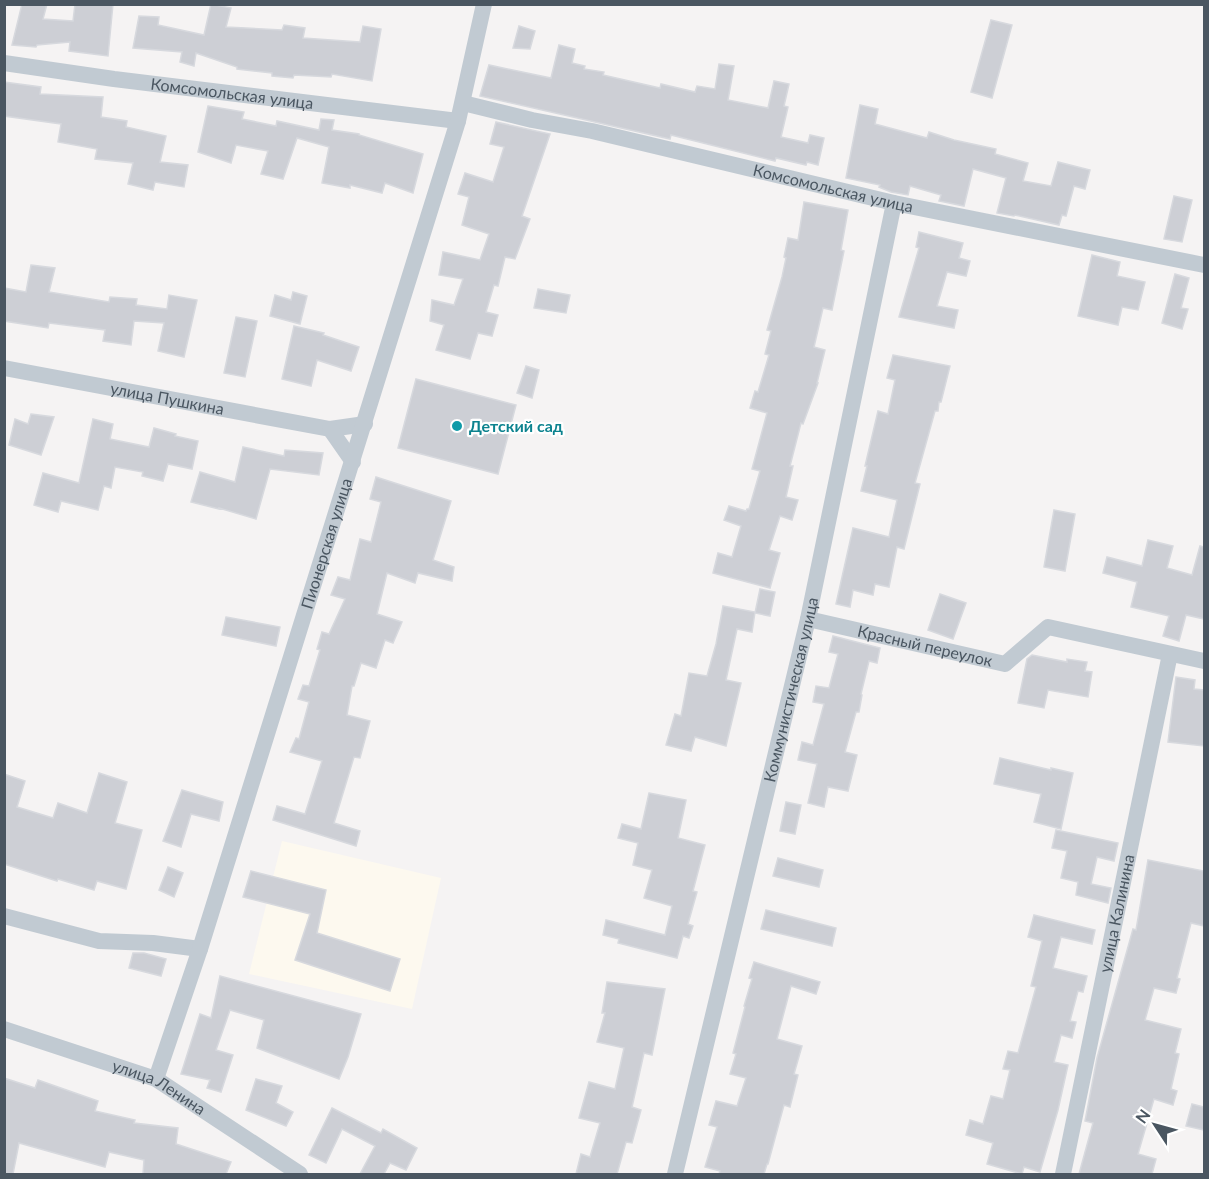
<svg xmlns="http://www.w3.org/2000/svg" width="1209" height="1179" viewBox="0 0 1209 1179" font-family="Lato,sans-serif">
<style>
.commercial{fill:#fdf9ef}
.building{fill:#cdcfd5;stroke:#d7d9de;stroke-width:1.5}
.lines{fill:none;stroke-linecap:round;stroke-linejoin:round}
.minor{stroke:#c1cad2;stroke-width:16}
.culture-dot{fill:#0f9aa8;stroke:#fff;stroke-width:2}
.labels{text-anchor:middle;stroke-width:4.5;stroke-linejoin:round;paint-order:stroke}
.street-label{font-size:16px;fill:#4a5661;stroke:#fff}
.culture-label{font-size:16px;font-weight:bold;fill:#0d838f;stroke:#fff;text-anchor:start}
</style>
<rect width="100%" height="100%" fill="#f5f3f3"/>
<!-- commercial -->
<polygon class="commercial" points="282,841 441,878 412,1009 249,974"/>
<!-- building -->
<g class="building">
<polygon points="22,4 47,4 43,19 73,21 75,4 113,4 108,56 69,51 70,42 37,45 36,47 12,45"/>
<polygon points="211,4 231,8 226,27 282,30 284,25 305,28 303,38 360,42 363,26 381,29 372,81 332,74 331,77 294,75 293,78 272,76 272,73 237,69 237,67 196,53 194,66 180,62 182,52 133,48 139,16 159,17 158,25 204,35"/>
<polygon points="991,20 1012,25 992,98 971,92"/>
<polygon points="519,26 535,31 530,49 513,48"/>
<polygon points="559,45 575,49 572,63 585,66 584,69 604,72 603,75 660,88 661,84 695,92 697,86 715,89 719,64 734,66 728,100 768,108 774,81 789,84 784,106 788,107 781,137 808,143 810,135 824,138 818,165 807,162 806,165 776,158 775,161 671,135 670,139 480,96 489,65 551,78"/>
<polygon points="4,82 41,87 40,94 103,97 101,117 127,121 126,127 166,136 160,162 188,165 184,187 155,182 153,190 128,184 133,163 95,159 97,149 58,142 61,124 4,116"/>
<polygon points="860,105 878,109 875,124 927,138 929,132 954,140 996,149 995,154 1028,163 1023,181 1051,186 1058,162 1090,170 1085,189 1074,186 1066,216 1062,215 1059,225 1015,215 1014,216 997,213 1006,178 973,169 964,206 939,201 941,195 910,186 908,195 891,192 879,187 880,185 846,178"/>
<polygon points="208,106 244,112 242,119 276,126 277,121 319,130 321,119 334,120 332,130 359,134 359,135 423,154 413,193 385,183 382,193 350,185 350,188 322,183 329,147 297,138 283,179 261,174 268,151 236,145 231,163 198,152"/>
<polygon points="496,122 550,134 522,216 530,219 515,259 505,257 498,286 494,285 486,312 498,315 492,336 478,333 470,359 436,350 444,325 430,321 432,300 454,305 463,279 439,275 443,252 480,260 489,234 462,225 469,197 458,194 465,173 493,182 504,147 490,144"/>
<polygon points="1174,196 1192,200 1182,242 1164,239"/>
<polygon points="804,202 848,210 841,250 844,251 832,310 823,308 814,347 825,350 817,383 818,383 803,424 801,423 790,466 793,466 786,497 798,500 792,520 780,516 769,550 780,553 770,588 713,573 718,553 732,557 741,526 724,520 729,506 746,511 747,509 749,509 760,471 752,469 767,413 750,408 755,391 758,392 769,355 765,354 771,331 767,330 782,277 786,258 784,257 788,238 798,240"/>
<polygon points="919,232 963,243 959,258 970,261 966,276 947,272 937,306 958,310 954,328 899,317 919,248 916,247"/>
<polygon points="1092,255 1120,262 1117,276 1145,282 1138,310 1122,307 1118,325 1078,316"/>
<polygon points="31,265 55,268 49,292 109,302 110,297 137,299 136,305 167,309 169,295 197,300 184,357 158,351 164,323 134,321 131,345 103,341 105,330 49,323 48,328 4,321 4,288 26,292"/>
<polygon points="1175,274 1189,278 1181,308 1188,309 1182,329 1162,323"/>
<polygon points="538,289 570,295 566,313 534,308"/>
<polygon points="293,292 307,296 300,324 270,316 275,295 291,300"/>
<polygon points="236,317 257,321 245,377 224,373"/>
<polygon points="294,326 324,333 323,335 359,347 351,371 317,360 311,386 282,379"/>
<polygon points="893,355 950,366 941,402 939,402 938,411 935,411 915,483 920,484 904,549 897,547 889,587 875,584 873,595 853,590 850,607 836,604 853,528 889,537 897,500 861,491 867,466 865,466 878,411 888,414 895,380 887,378"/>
<polygon points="526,366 539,370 532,398 517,393"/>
<polygon points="416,379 516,405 498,474 398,448"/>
<polygon points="31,414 54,417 41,455 9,445 15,419 28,424"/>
<polygon points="93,419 113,424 110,439 149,447 154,428 176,434 175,436 198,441 192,469 168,464 163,481 142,476 143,472 115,467 111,488 104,486 98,510 61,501 58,512 34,505 43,473 79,483"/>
<polygon points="243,447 284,456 285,450 323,453 319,475 270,469 256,519 219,508 219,509 191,502 200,472 235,482"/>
<polygon points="376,477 451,501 433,560 454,567 452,581 418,573 415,583 387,573 377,614 402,622 393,643 385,640 376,668 361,663 354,686 352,686 347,715 370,721 360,758 354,757 334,823 360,831 356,846 273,820 277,806 305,814 322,761 290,752 296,738 299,739 309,702 298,699 303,685 309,686 320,650 317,649 322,632 329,634 345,599 331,595 338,577 350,580 360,539 371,542 381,502 370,499"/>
<polygon points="1054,510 1075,514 1065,571 1044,567"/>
<polygon points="1148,540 1173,546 1167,568 1192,575 1200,546 1204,547 1204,619 1186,615 1179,641 1163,636 1169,616 1131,607 1137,582 1103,573 1107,557 1142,566"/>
<polygon points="760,589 775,592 770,616 755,613"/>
<polygon points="940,594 966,603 953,639 928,630"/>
<polygon points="723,606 755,612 752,632 737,629 726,680 741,683 726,746 695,737 691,751 666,745 675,714 681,716 689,673 707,676 716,644"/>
<polygon points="226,617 280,627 276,646 222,635"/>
<polygon points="833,636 880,648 877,663 869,661 861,694 862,695 859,712 856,712 845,752 857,755 848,791 828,787 824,807 808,803 817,764 798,760 802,742 813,745 824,704 813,702 816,686 829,688 838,654 829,652"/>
<polygon points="1032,655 1067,662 1067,659 1087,662 1085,671 1092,672 1088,697 1048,690 1044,708 1018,703 1027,659"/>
<polygon points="1176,677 1195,680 1194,689 1204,690 1204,746 1168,742"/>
<polygon points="1000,758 1051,770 1051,768 1073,773 1061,829 1034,822 1041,794 994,784"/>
<polygon points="99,773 127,782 115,823 142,830 126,889 97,881 94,890 58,879 57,881 4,864 4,774 25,781 17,807 53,818 58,803 87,813"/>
<polygon points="182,790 223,802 219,821 191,814 181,847 163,841"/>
<polygon points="649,793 686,800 678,838 705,845 693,891 697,892 688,924 693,926 689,938 683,936 677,958 618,943 619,939 603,935 606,920 665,935 672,906 644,898 652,870 633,865 638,843 618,838 622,824 641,829"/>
<polygon points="786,802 801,805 795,834 780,831"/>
<polygon points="1056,830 1118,843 1114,861 1097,857 1091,884 1111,888 1108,903 1076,895 1078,882 1061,878 1067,851 1052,848"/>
<polygon points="778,858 823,870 819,887 773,876"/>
<polygon points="1148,860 1204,871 1204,926 1191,923 1177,978 1180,979 1176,993 1154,988 1145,1020 1181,1029 1175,1053 1179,1054 1171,1089 1177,1091 1173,1105 1154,1099 1138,1154 1156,1159 1152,1174 1079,1174 1093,1123 1085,1121 1086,1116 1097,1058 1133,929 1136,930"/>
<polygon points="168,867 183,873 174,897 159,890"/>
<polygon points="251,871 326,890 317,933 400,959 390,991 295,960 310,914 243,897"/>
<polygon points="766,910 836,928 832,946 761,929"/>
<polygon points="1034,915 1095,930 1092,944 1061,937 1053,968 1087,976 1083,992 1078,991 1070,1021 1076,1022 1072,1038 1061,1035 1054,1062 1068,1065 1058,1110 1040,1172 1024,1167 1022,1174 987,1164 993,1143 966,1135 970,1120 983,1124 991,1096 1003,1099 1010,1070 1003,1069 1008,1051 1018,1053 1036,987 1031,986 1042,941 1028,937"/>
<polygon points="133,953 144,953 166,959 161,976 129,968"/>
<polygon points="754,962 820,982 816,994 791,986 777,1039 802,1046 794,1074 798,1075 790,1107 784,1105 768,1164 767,1164 764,1174 719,1174 720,1171 705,1167 717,1127 709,1125 716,1101 737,1106 746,1078 730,1074 736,1054 733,1053 745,1007 744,1006 752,979 749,978"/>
<polygon points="220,976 361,1014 348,1057 339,1079 257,1048 264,1020 230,1010 216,1050 233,1055 221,1092 207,1088 210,1080 181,1074 200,1014 211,1018"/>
<polygon points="607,982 665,989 652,1055 644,1053 632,1107 641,1110 632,1143 626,1142 617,1174 576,1174 581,1154 590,1157 600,1123 579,1118 589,1082 615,1089 624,1048 597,1042 605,1013 602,1013"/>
<polygon points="4,1078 35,1088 38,1080 98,1101 95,1111 135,1120 134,1123 178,1128 176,1144 231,1162 226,1174 143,1174 144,1160 109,1152 105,1167 19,1143 13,1174 4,1174"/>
<polygon points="256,1079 282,1086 276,1103 293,1112 286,1126 246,1110"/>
<polygon points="1192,1104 1204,1107 1204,1130 1186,1126"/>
<polygon points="332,1108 381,1133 383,1129 417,1148 406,1170 390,1163 384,1174 360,1174 375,1146 342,1129 326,1163 309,1155"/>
</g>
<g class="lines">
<!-- minor -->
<g class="minor">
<path id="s1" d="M4,63L114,79L458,121"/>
<path id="s2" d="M463,103L532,120L592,131L894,203L1204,265"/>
<path id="s3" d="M4,368L330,429L365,424"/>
<polyline points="330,429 353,462"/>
<path id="s4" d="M808,619L1005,664L1048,627L1204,661"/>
<polyline points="4,916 99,941 153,943 200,949"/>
<path id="s5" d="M4,1029L156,1079L300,1174"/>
<path id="s6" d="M156,1079L200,949L458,121L484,4"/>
<path id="s7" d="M675,1174L808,619L894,203"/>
<path id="s8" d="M1063,1174L1170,654"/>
</g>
</g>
<!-- markers -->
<circle class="culture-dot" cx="457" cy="426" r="6"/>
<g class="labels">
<!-- street labels -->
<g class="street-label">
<text dy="6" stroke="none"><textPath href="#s1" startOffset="230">Комсомольская улица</textPath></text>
<text dy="6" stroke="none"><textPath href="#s2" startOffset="380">Комсомольская улица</textPath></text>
<text dy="6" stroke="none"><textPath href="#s3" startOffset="166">улица Пушкина</textPath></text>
<text dy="6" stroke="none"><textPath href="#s6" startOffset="562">Пионерская улица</textPath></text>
<text dy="6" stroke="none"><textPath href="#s4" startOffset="120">Красный переулок</textPath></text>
<text dy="6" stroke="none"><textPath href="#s7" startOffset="498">Коммунистическая улица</textPath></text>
<text dy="6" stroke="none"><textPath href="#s8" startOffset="266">улица Калинина</textPath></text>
<text dy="6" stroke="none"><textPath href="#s5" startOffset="166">улица Ленина</textPath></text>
</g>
<!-- culture labels -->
<g class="culture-label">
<text x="469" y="432">Детский сад</text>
</g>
</g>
<!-- border -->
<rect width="1209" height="1179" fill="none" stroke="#4a5661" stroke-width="12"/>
<!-- north arrow -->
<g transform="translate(1155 1125) rotate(306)" stroke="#ffffff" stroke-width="4.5" paint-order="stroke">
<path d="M0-4.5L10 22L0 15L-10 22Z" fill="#4a5661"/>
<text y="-9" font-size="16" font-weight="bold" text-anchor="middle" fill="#4a5661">N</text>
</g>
</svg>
